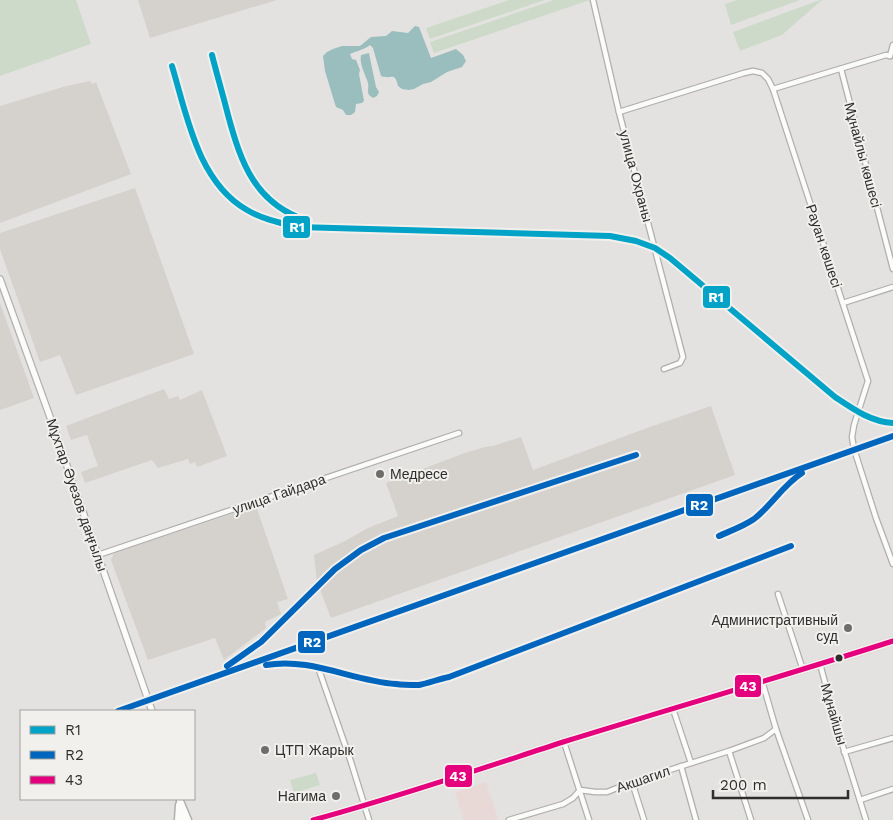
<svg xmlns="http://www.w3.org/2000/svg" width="893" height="820" viewBox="0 0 893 820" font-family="'Work Sans',sans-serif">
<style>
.built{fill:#d5d2cd}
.education{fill:#e8d9d7}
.green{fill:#cedac9}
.water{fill:#9abebd}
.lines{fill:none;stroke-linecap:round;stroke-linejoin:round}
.street-casing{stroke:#b0afae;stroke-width:7}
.secondary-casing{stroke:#b0afae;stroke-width:8}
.primary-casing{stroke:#b0afae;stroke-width:9}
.street{stroke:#fbfbfa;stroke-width:4.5}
.secondary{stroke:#fbfbfa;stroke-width:5.5}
.primary{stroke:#fbfbfa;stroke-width:6}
.bus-1-casing{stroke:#f1f0ed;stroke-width:9}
.bus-1{stroke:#e5007d;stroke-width:5}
.rail-1-casing{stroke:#f1f0ed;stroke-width:10}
.rail-2-casing{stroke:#f1f0ed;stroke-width:10}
.rail-1{stroke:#02a3c6;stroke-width:6}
.rail-2{stroke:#0065bd;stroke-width:6}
.poi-dot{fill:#6d6d6c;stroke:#f1f0ed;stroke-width:2}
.bus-dot{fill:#2e2e2d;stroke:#f1f0ed;stroke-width:2}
.labels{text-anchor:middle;stroke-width:4;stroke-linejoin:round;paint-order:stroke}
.street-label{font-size:14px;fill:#2e2e2d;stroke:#f1f0ed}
.poi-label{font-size:14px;fill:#2e2e2d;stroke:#f1f0ed;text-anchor:start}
.line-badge{stroke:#f1f0ed;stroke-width:2}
.badge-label{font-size:14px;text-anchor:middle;font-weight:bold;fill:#fff}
</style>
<rect width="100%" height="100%" fill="#e3e2e0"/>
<!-- built -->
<g class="built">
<polygon points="138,0 277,0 150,38"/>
<polygon points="90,81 92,84 96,82 131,174 0,223 0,106 63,87"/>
<polygon points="135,188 194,354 76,395 60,355 40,362 0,249 0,233"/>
<polygon points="0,303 34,398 0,410"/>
<polygon points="164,389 169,399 178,396 180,400 202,390 227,456 197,467 195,462 190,464 188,459 158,468 152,460 85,483 81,472 98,466 87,435 71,440 66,426"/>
<polygon points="711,406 735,475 331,618 317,582 314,555 345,541 368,528 398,516 386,483 462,454 485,447 493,446 521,437 533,470 647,428"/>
<polygon points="256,506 288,599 277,602 281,614 265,622 266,628 224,660 215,638 148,660 111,560 114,553"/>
</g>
<!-- education -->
<polygon class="education" points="486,782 498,819 494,820 464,820 455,792"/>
<!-- green -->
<g class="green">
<polygon points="0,0 76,0 91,44 0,76"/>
<polygon points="509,0 545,0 430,39 426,28"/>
<polygon points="554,0 590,0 434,53 430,42"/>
<polygon points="737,0 800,0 731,25 725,4"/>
<polygon points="820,0 822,0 782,35 740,51 733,32"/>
<polygon points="316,773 320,785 294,793 290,780"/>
</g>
<!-- water -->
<g class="water">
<path d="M415,26L419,27L431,58L456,49L463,55L466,61L462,67L447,72L431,82L423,84L414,89L409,90L402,89L398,86C395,71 390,80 381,76L373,48L370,45C364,50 356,51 350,54L352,59L356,60L360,70L359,74L364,101L362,103L356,104L355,112L351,115H346L343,110L336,107L335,104L325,71L323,56L327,52L333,49L342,46H360L371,37L386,36L392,31L408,33Z"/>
<path d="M369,53L376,87L379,92L377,96L373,98C372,97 370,96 369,95C367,92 369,87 368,83C365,74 359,63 361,55Z"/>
</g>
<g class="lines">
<!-- street casing -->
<g class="street-casing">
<g id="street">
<polyline points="593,0 619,112 683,357 680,363 664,369"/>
<polyline points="890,56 893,45"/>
<polyline points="841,69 893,269"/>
<polyline points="773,89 886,55 890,56"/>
<polyline points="619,112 744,73 753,71 762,73 768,79 773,89 868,381 854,425 852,437 854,449 876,518 893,564"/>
<polyline points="843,303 893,287"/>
<polyline points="98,555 459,433"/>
<polyline points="778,594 803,670"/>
<polyline points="820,664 839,734 866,820"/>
<polyline points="319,670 351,762 369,820"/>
<polyline points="762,681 776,729 808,820"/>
<polyline points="673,709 691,763"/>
<polyline points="564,742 589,820"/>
<polyline points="729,751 751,820"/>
<polyline points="844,752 893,738"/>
<polyline points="681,766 696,820"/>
<polyline points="632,782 644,820"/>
<polyline points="860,800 893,789"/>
<polyline points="509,820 563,804 573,798 580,790 595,792 607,792 632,782 729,751 764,738 776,729"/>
</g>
</g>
<!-- secondary casing -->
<g class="secondary-casing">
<g id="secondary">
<polyline points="0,279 50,417 152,711"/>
<polyline points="181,807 183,820"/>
</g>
</g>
<!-- primary casing -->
<g class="primary-casing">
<g id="primary">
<polyline points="180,801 188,820"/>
<polyline points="178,820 179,805"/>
<path d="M313,820C398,797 480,769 563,742C673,708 784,676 893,641"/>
</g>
</g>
<!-- street -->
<use href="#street" class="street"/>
<!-- secondary -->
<use href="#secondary" class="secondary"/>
<!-- primary -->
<use href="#primary" class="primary"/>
<!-- bus-1 casing -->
<g class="bus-1-casing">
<path id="bus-1" d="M313,820C398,797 480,769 563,742C673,708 784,676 893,641"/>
</g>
<!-- bus-1 -->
<use href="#bus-1" class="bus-1"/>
<!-- rail-1 casing -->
<g class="rail-1-casing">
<g id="rail-1">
<path d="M212,55C217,75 223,95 228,115C241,163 255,204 308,221"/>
<path d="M172,66C187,116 198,182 247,210C262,219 281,223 298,227L610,236L636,241L655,248L670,258L835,397C853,409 871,422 893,423"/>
</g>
</g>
<!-- rail-2 casing -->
<g class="rail-2-casing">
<g id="rail-2">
<path d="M719,536C730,531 744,526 754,519C772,505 783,485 802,473"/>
<path d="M266,665C311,657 352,681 396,684C403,685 412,685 419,685C429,683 439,679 449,677L791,546"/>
<polyline points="227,666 261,642 335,569 361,550 384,538 636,455"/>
<polyline points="118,711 893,436"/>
</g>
</g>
<!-- rail-1 -->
<use href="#rail-1" class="rail-1"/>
<!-- rail-2 -->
<use href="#rail-2" class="rail-2"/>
</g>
<!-- markers -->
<g class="poi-dot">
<circle cx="380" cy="474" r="5"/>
<circle cx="848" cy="628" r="5"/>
<circle cx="265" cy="750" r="5"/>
<circle cx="336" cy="796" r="5"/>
</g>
<circle class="bus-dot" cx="839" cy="658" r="4.5"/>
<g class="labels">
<!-- street labels -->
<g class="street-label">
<text transform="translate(863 155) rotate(75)" y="5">Мұнайлы көшесі</text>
<text transform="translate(636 176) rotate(75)" y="5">улица Охраны</text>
<text transform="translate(824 246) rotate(72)" y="5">Рауан көшесі</text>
<text transform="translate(279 494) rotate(-19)" y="5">улица Гайдара</text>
<text transform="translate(77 495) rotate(71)" y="5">Мұхтар Әуезов даңғылы</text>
<text transform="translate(834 714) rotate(74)" y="5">Мұнайшы</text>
<text transform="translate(643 779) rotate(-19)" y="5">Акшагил</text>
</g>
<!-- poi labels -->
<g class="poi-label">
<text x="390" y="479">Медресе</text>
<text x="838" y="625" text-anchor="end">Административный<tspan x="838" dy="16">суд</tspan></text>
<text x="275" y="755">ЦТП Жарык</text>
<text x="326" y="801" text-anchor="end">Нагима</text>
</g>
</g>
<g class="line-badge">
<rect x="282" y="215" width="29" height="24" rx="5" fill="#02a3c6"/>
<rect x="702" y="285" width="29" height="24" rx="5" fill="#02a3c6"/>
<rect x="685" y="493" width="29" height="24" rx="5" fill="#0065bd"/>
<rect x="297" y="630" width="29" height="24" rx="5" fill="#0065bd"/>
<rect x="734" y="674" width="28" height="24" rx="5" fill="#e5007d"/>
<rect x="444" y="764" width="29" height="24" rx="5" fill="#e5007d"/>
</g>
<g class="badge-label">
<text x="297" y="232">R1</text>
<text x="716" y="302">R1</text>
<text x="699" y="510">R2</text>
<text x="312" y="647">R2</text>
<text x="748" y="691">43</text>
<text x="458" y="781">43</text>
</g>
<!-- legend -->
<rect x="20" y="710" width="175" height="90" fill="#f1f0ed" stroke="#a3a2a0"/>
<rect x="30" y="726" width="25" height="8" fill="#02a3c6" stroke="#a3a2a0"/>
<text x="65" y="735" font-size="15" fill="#2e2e2d">R1</text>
<rect x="30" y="751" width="25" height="8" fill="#0065bd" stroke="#a3a2a0"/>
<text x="65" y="760" font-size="15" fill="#2e2e2d">R2</text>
<rect x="30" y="776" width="25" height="8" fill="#e5007d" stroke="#a3a2a0"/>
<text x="65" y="785" font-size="15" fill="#2e2e2d">43</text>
<!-- scale -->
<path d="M713 790v8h135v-8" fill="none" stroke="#2e2e2d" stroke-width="2.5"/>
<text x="720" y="790" font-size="15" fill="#2e2e2d" stroke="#f1f0ed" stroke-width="4" paint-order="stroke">200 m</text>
</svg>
